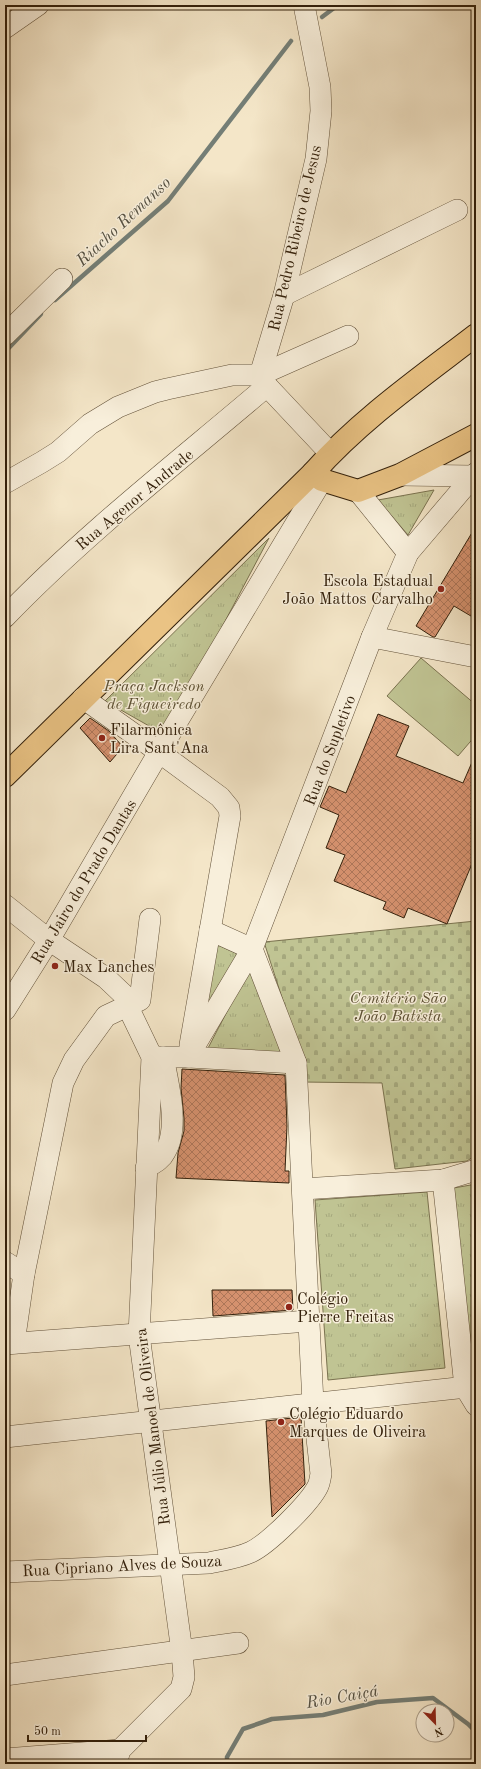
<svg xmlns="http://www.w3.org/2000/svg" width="481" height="1769" font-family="'Old Standard TT',serif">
<defs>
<pattern id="grass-tufts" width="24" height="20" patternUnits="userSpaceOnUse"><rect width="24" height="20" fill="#c0c493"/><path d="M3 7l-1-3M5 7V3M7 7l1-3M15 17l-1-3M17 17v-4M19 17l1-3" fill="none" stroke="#a5a87d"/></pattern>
<pattern id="cemetery-stones" width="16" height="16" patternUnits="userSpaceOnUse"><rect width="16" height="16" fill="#c0c493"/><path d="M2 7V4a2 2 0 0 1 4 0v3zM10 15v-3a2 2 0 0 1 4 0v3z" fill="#a5a87d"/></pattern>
<pattern id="building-cross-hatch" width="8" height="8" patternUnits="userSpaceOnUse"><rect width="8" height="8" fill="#d5916e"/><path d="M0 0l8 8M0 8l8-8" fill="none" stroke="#ad7659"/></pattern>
</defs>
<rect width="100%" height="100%" fill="#f4e6c8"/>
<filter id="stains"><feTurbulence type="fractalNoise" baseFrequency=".005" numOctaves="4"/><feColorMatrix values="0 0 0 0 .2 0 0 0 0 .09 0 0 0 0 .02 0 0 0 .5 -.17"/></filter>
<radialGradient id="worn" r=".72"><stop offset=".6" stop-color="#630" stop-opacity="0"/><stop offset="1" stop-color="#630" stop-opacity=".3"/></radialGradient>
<g fill="url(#grass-tufts)" stroke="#7a724f">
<polygon points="434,490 408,535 378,500"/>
<polygon points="269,538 165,735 105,701"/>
<polygon points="214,943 238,954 208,1016 199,1014"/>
<polygon points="248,971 256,971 281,1054 206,1052"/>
<polygon points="476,1184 476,1371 472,1371 454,1188"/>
<polygon points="427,1192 445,1368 328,1380 315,1200"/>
</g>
<polygon fill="url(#cemetery-stones)" stroke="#7a724f" points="476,921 476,1155 467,1161 395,1169 382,1083 302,1082 296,1041 264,942"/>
<polygon fill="#c0c493" stroke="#7a724f" points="421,658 476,705 476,735 458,756 387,696"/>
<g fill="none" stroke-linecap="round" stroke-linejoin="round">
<g stroke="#747e76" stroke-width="4.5">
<polyline points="322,17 338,5"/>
<polyline points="55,300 168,201 291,41"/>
<polyline points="5,352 41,314"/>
<polyline points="227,1764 227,1757 243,1729 272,1719 323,1715 377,1702 433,1698 468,1724 476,1732"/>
</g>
</g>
<g fill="url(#building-cross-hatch)" stroke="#33200b">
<polygon points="476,526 476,619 454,606 435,637 433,637 416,626"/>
<polygon points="378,714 409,726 396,756 463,783 476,753 476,854 447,924 408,908 404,918 383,909 386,902 334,881 345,855 326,848 339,815 320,807 329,786 346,793"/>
<polygon points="90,718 109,731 123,747 110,762 80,728"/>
<polygon points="182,1069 285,1075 287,1126 285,1171 289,1171 289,1183 176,1178 178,1153 184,1131 184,1118 181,1088"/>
<polygon points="212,1290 292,1290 293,1310 213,1316"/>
<polygon points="301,1417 305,1484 272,1517 266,1421"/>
</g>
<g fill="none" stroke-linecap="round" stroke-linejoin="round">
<g stroke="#63523a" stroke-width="22">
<g id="minor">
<polyline points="5,28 38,5"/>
<polyline points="284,295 457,210"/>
<polyline points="5,335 62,279"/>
<polyline points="260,375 284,295 316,159 321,111 320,87 304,5"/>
<polyline points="260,375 348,336"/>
<polyline points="400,475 472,476"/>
<polyline points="5,483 42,462 58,452 90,424 118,407 155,392 167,389 232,375 260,375 267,386 330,453"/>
<polyline points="358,491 408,553"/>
<path d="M5 617C86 533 179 461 267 386"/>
<polyline points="372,637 476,657"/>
<polyline points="83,698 159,752 220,797 229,808 230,816 190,1045"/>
<polyline points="5,905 49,940 106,978 124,995 127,1005 152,1057 139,1335 182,1652 184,1677 181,1689 120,1750 116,1764"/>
<polyline points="5,1010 49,940 159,752 322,480"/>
<polyline points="152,1057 188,1057 296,1063"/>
<polyline points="188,1057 252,949 372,637 408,553 476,473"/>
<path d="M146 1168C154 1163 161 1160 165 1152 180 1128 168 1083 163 1057"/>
<polyline points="443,1180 465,1387 476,1405"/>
<polyline points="303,1189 443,1180 476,1170"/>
<polyline points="5,1262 24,1274"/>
<polyline points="14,1343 24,1274 63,1083 74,1060 106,1016 140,1000 150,919"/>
<polyline points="5,1344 308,1321"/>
<polyline points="5,1437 476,1386"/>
<path d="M5 1572 209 1563C223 1560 238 1558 251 1552 268 1544 310 1503 318 1486 320 1482 320 1478 321 1474L313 1403 296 1063 252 949 210 930"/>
<polyline points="5,1675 238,1643"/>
<polyline points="5,1759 120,1750"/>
</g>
</g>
<g stroke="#33200b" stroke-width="24">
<g id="major">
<path d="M476 335C420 378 360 420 313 473L322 480 358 491 400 475 476 435"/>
<polyline points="5,776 313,473"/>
</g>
</g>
<use href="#minor" stroke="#f8efdb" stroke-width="21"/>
<use href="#major" stroke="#eac384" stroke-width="22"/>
</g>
<g fill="#8f2418" stroke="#f8efdb" stroke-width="1.5">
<circle cx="441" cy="589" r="4"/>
<circle cx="102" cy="738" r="4"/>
<circle cx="55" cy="966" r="4"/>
<circle cx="289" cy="1307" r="4"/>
<circle cx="281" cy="1422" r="4"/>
</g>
<g text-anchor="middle" stroke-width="3" stroke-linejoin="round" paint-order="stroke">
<g font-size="16" fill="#33200b" stroke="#f8efdb">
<text transform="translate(294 238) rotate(-77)" y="6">Rua Pedro Ribeiro de Jesus</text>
<text transform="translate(134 499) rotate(-40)" y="6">Rua Agenor Andrade</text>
<text transform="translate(329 750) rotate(-69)" y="6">Rua do Supletivo</text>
<text transform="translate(83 881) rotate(-59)" y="6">Rua Jairo do Prado Dantas</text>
<text transform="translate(152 1427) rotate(-97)" y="6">Rua Júlio Manoel de Oliveira</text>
<text transform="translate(122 1565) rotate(-3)" y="6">Rua Cipriano Alves de Souza</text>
</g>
<g font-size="16" fill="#33200b" stroke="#f8efdb" text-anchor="start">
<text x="433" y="586" text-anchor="end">Escola Estadual<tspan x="433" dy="18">João Mattos Carvalho</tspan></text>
<text x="110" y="735">Filarmônica<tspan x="110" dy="18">Lira Sant'Ana</tspan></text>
<text x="63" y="972">Max Lanches</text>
<text x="297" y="1304">Colégio<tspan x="297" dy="18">Pierre Freitas</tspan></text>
<text x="289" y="1419">Colégio Eduardo<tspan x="289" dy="18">Marques de Oliveira</tspan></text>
</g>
<g font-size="16" font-style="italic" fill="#5d5134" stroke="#f8efdb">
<text x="154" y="691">Praça Jackson<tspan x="154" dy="18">de Figueiredo</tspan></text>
<text x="398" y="1003">Cemitério São<tspan x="398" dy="18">João Batista</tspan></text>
</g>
<g font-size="17" font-style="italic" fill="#534f41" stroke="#f8efdb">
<text transform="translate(123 221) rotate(-43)" y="6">Riacho Remanso</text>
<text transform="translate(342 1696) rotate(-10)" y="6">Rio Caiçá</text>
</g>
</g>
<rect width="481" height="1769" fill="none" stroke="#f4e6c8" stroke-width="20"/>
<rect x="6" y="6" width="469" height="1757" fill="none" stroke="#33200b" stroke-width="2"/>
<rect x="10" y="10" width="461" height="1749" fill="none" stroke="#33200b"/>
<g transform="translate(435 1723) rotate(157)"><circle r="19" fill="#f8efdb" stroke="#a99c88"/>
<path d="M0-3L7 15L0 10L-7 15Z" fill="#8f2418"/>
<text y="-6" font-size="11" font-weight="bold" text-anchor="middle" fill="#33200b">N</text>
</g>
<path d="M28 1735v6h118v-6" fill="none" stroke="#33200b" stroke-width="2"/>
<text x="34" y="1735" font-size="12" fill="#33200b" stroke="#f8efdb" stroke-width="3" paint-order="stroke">50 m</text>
<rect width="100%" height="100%" filter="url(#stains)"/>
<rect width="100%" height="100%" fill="url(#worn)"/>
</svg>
